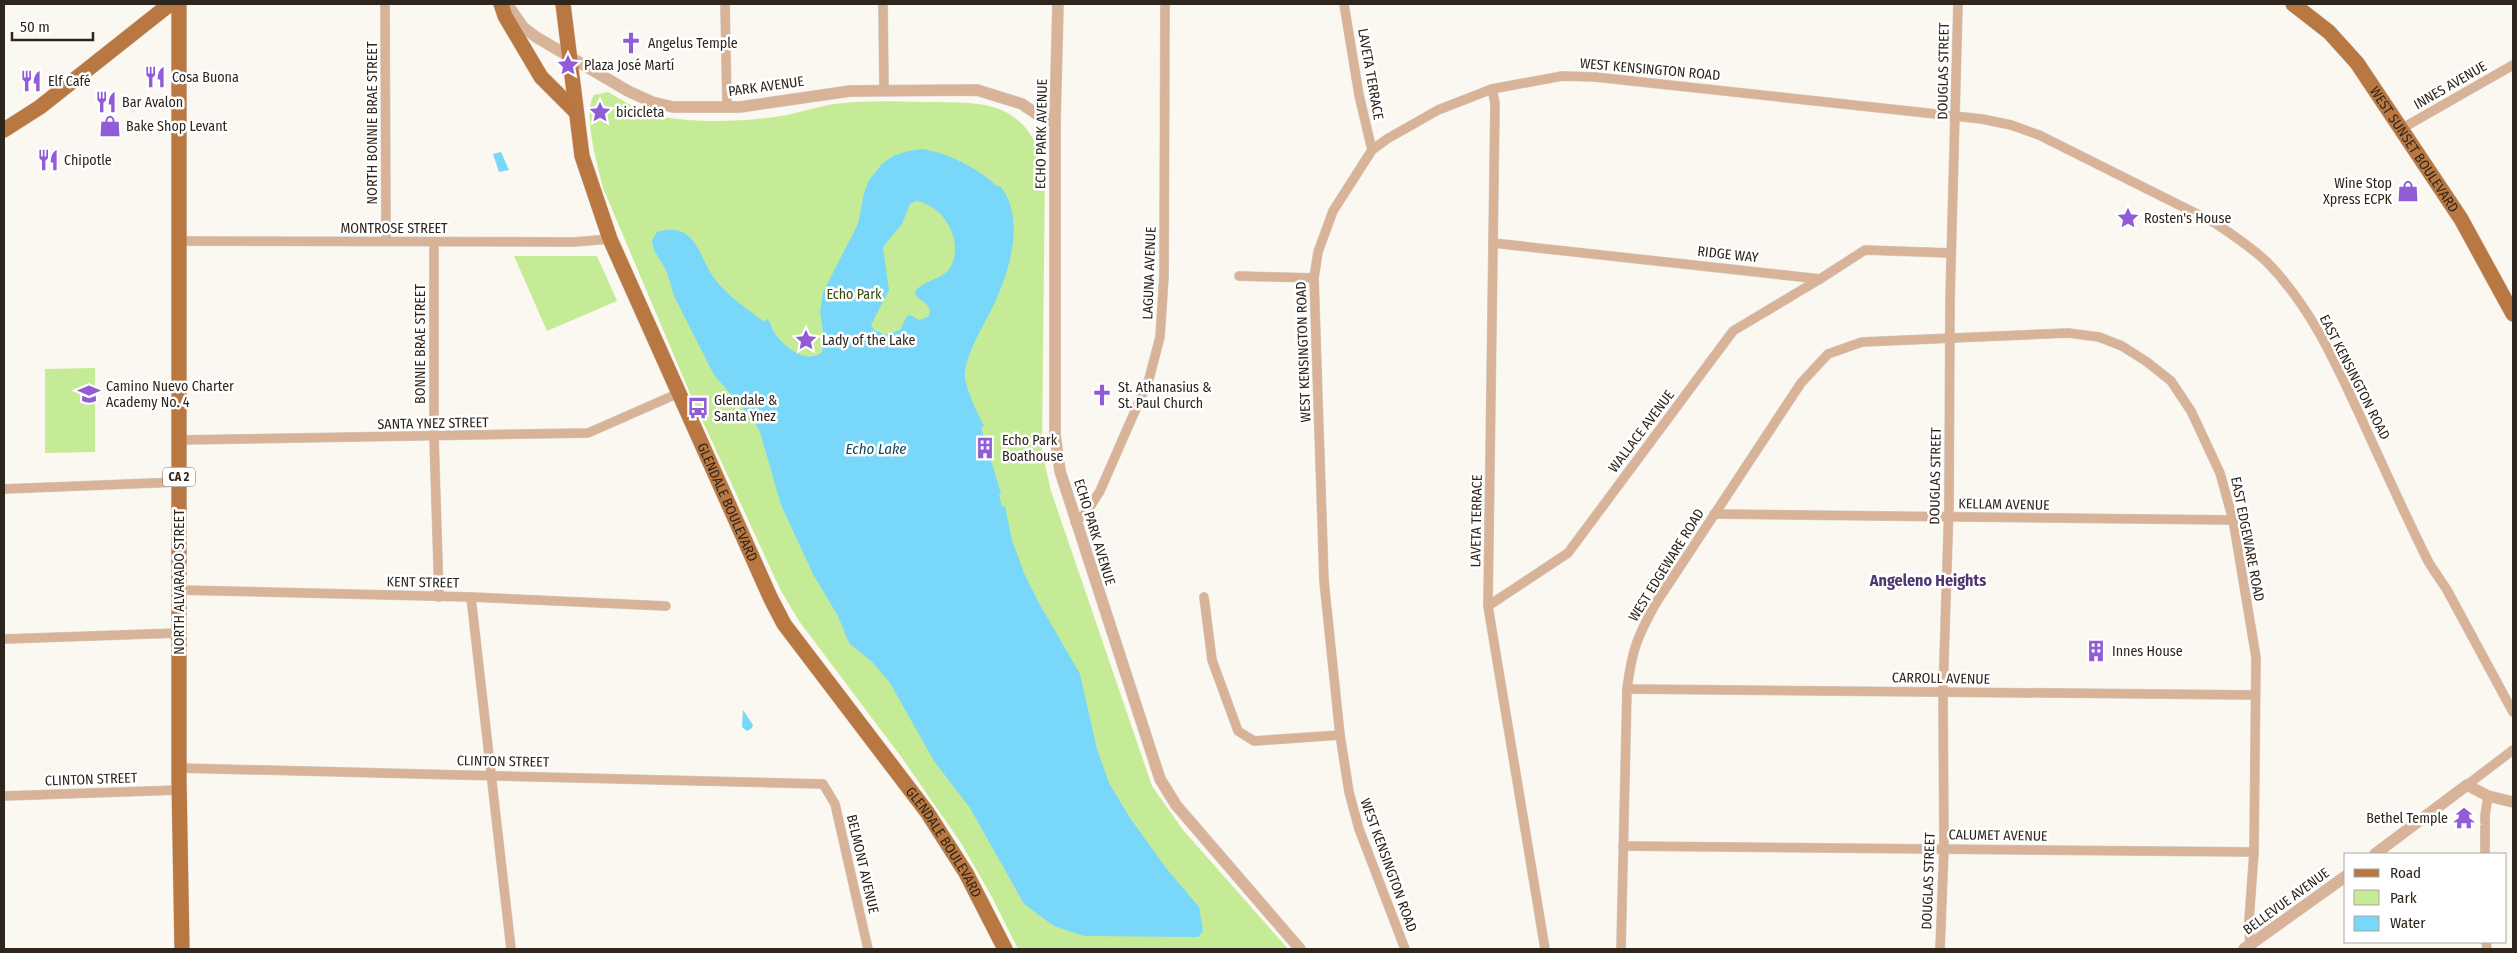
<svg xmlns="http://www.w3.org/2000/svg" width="2517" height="953" font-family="'Fira Sans Condensed',sans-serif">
<rect width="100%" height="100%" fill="#fbf7f1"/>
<g fill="#c6eb96">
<path d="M608 92C631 106 651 117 678 119 713 123 752 121 787 115 801 112 814 108 828 105 864 99 901 102 938 102 963 103 989 101 1011 115 1030 127 1039 148 1045 168L1042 451 1051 491 1152 786 1183 830 1288 949H1018L992 897 961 843 902 758 799 621 780 589 692 398 603 188C598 167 582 113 594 95Z"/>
<polygon points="514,256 597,256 617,301 547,331"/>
<polygon points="95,368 95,452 45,453 45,369"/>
</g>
<g fill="#79d7fa" fill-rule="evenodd">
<path d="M923 149C950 154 976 167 998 187L1000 186C1024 215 1012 263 998 295 987 322 970 344 965 371 962 382 979 416 984 426L981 428 1001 493 999 494 1002 507 1005 506 1012 540 1024 573 1039 603 1080 674 1097 749 1109 783 1130 818 1166 868 1199 907 1203 931 1198 937 1084 936 1054 926 1024 904 970 808 934 761 890 683 872 662 850 644 846 636 838 616 814 576 781 505 760 432 754 421 714 375 674 296 667 272 654 250 652 240 657 232C666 229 679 228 687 235 700 245 704 265 714 278 727 296 747 308 764 322L767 319C772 323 770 326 774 332 782 345 807 366 822 352L824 340 820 312 823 292 858 224 864 193 869 180 882 164 893 156 908 151ZM916 201C944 205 965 242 950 268 942 280 923 280 915 292L916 296C923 302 934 306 928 317L919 320 910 315 907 316 900 330 885 335 874 330 871 325 889 290 883 247 902 224 910 204Z"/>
<polygon points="501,152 509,170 499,172 493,154"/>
<polygon points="743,710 753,725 752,728 747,731 742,727"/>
</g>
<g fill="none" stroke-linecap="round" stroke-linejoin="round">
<g stroke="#d6d1cb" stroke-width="10">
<g id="minor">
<polyline points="385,4 386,241"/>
<polyline points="725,4 727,107"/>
<polyline points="883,4 884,90"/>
<polyline points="1344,4 1359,95 1372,150"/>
<polyline points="1492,89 1495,103 1488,606 1545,949"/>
<polyline points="2401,129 2513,65"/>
<polyline points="178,241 574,242 610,239"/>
<polyline points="434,242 434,437 439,597"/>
<polyline points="1493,243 1820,279 1865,250 1951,253"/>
<polyline points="1239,276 1314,278"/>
<polyline points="179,440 588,433 679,393"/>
<polyline points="4,489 179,482"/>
<polyline points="1714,514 2233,520"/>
<polyline points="1075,522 1086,513 1100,491 1149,379 1160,337 1164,277 1165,4"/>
<polyline points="178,590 471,597 666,606"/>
<polyline points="471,597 511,949"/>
<polyline points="1204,597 1212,660 1238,731 1254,741 1340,735"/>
<polyline points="1488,606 1568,553 1733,331 1820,279"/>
<polyline points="4,639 179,633"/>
<polyline points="1627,689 2255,695"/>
<polyline points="179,768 823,784 835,804 868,949"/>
<polyline points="2467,785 2513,750"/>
<polyline points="4,796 179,790"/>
<polyline points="1623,846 2254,852"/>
<polyline points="2485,854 2485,816 2488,796"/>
<polyline points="2486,942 2487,949"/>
<path d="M1405 949 1359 829 1349 792 1340 735 1324 581 1314 278 1318 252 1333 211 1372 150 1387 139 1438 110 1492 89 1562 76 1595 77 1982 119 2011 125 2039 135 2215 223C2233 235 2251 247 2267 262 2308 304 2332 355 2356 407 2380 459 2403 511 2429 563L2447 590 2513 712"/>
<path d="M1621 949 1627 689C1632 650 1637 637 1656 603L1801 383 1828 354 1862 342 2068 333 2099 337 2122 346 2147 362 2171 381 2191 411 2220 473 2233 520 2256 657 2254 852 2249 920 2250 949"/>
<polyline points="1940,949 1944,849 1943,692 1949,504 1950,300 1958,4"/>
</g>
</g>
<g stroke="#d6d1cb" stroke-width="12">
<g id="tertiary">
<polyline points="507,4 523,27 536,37 628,91 652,102 673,107 740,107 850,91 977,90 1022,104 1038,115 1055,122"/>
<polyline points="1058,4 1055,122 1055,435 1060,471 1160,779 1176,805 1300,949"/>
<polyline points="2375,854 2467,785 2488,796 2513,802"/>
<polyline points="2244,949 2346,876"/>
</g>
</g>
<g stroke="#d6d1cb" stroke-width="16">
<g id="primary">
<polyline points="179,4 179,781 182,949"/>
<polyline points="501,4 505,16 541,77 576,112"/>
<path id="s1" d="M563 4 582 156 610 239 771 599 784 624 927 812 966 873 1005 949"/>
<path id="s2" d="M2293 4 2329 32 2357 63 2461 219 2513 314"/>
<polyline points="4,130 40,107 170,4"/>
</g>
</g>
<use href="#minor" stroke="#d8b398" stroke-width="9"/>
<use href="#tertiary" stroke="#d8b398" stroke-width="11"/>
<use href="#primary" stroke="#b97741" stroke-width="15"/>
</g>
<defs>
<g id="church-bare" transform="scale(1.725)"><path d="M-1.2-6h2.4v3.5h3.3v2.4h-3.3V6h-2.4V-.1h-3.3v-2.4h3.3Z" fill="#915dd6" stroke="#fff" stroke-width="2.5" paint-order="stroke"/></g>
<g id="sight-bare" transform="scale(1.725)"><path d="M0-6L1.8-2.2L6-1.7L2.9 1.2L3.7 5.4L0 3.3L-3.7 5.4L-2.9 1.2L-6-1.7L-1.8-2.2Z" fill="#915dd6" stroke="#fff" stroke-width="2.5" paint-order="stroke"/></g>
<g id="restaurant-bare" transform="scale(1.725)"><path d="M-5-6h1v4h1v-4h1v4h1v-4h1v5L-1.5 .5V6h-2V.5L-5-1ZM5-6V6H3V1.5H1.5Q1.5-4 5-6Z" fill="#915dd6" stroke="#fff" stroke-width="2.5" paint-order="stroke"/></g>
<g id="shop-bare" transform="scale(1.725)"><path d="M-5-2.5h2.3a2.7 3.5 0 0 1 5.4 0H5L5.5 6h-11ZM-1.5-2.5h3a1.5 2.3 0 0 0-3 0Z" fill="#915dd6" stroke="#fff" stroke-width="2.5" paint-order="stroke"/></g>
<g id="school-bare" transform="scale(1.725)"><path d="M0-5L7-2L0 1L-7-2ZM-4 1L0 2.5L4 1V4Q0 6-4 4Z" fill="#915dd6" stroke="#fff" stroke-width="2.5" paint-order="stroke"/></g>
<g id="bus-bare" transform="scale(1.725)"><path d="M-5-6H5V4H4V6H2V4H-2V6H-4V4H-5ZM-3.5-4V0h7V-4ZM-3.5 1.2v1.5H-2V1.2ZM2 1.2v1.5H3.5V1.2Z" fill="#915dd6" stroke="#fff" stroke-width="2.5" paint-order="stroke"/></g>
<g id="building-bare" transform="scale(1.725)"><path d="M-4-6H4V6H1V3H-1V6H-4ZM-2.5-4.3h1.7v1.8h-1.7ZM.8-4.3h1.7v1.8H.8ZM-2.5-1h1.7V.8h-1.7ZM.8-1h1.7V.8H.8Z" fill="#915dd6" stroke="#fff" stroke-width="2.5" paint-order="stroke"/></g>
<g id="temple-bare" transform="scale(1.725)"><path d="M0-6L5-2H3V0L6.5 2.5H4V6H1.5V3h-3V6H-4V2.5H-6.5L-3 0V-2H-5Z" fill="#915dd6" stroke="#fff" stroke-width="2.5" paint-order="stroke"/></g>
</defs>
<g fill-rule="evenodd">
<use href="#church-bare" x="631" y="43"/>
<use href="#sight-bare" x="568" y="65"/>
<use href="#restaurant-bare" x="155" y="77"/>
<use href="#restaurant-bare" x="31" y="81"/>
<use href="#restaurant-bare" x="106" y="102"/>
<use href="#sight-bare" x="600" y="112"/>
<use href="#shop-bare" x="110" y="126"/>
<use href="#restaurant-bare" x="48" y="160"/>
<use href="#shop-bare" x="2408" y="191"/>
<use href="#sight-bare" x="2128" y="218"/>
<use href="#sight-bare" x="806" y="340"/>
<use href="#school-bare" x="89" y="394"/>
<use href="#church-bare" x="1102" y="395"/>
<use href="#bus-bare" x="698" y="408"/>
<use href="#building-bare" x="985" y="448"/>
<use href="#building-bare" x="2096" y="651"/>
<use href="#temple-bare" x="2464" y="818"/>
</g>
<g text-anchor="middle" stroke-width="5" stroke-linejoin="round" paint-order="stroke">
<rect fill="#fff" stroke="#6d6660" stroke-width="1" x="163" y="467.5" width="32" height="19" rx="4"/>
<g font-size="12" font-weight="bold" fill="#2e251c">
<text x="179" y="481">CA 2</text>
</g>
<g font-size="14" fill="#2e251c" stroke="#fff" text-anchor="start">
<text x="648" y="48">Angelus Temple</text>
<text x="584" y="70">Plaza José Martí</text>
<text x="172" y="82">Cosa Buona</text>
<text x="48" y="86">Elf Café</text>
<text x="122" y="107">Bar Avalon</text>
<text x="616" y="117">bicicleta</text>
<text x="126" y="131">Bake Shop Levant</text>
<text x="64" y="165">Chipotle</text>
<text x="2392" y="188" text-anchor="end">Wine Stop<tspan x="2392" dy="16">Xpress ECPK</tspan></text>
<text x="2144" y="223">Rosten's House</text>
<text x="822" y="345">Lady of the Lake</text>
<text x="106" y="391">Camino Nuevo Charter<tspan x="106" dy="16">Academy No. 4</tspan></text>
<text x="1118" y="392">St. Athanasius &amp;<tspan x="1118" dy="16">St. Paul Church</tspan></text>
<text x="714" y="405">Glendale &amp;<tspan x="714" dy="16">Santa Ynez</tspan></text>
<text x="1002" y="445">Echo Park<tspan x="1002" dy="16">Boathouse</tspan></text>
<text x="2112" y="656">Innes House</text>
<text x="2448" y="823" text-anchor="end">Bethel Temple</text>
</g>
<g font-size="14" fill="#2e251c" stroke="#fff">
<text transform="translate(1650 69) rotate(5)" y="5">WEST KENSINGTON ROAD</text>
<text transform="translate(1943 71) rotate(-89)" y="5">DOUGLAS STREET</text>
<text transform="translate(1371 74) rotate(80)" y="5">LAVETA TERRACE</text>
<text transform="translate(2450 85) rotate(-30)" y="5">INNES AVENUE</text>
<text transform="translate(766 86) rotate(-8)" y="5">PARK AVENUE</text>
<text transform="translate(372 123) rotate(-90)" y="5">NORTH BONNIE BRAE STREET</text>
<text transform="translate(1041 134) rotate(-89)" y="5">ECHO PARK AVENUE</text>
<text dy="5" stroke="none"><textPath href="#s2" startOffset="191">WEST SUNSET BOULEVARD</textPath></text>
<text x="394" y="233">MONTROSE STREET</text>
<text transform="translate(1728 254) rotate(6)" y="5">RIDGE WAY</text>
<text transform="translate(1149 273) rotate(-88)" y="5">LAGUNA AVENUE</text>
<text transform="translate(420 344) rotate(-90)" y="5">BONNIE BRAE STREET</text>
<text transform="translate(1303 352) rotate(-92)" y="5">WEST KENSINGTON ROAD</text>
<text transform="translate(2355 377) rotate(63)" y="5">EAST KENSINGTON ROAD</text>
<text transform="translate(433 423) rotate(-1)" y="5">SANTA YNEZ STREET</text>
<text transform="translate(1641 431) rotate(-53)" y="5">WALLACE AVENUE</text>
<text transform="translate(1935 476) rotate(-89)" y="5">DOUGLAS STREET</text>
<text dy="5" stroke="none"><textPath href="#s1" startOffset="529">GLENDALE BOULEVARD</textPath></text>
<text transform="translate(2004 504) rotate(1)" y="5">KELLAM AVENUE</text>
<text transform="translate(1476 521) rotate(-89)" y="5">LAVETA TERRACE</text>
<text transform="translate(1095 532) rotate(73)" y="5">ECHO PARK AVENUE</text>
<text transform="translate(2248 539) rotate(79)" y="5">EAST EDGEWARE ROAD</text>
<text transform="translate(1666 565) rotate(-58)" y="5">WEST EDGEWARE ROAD</text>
<text transform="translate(179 582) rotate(-90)" y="5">NORTH ALVARADO STREET</text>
<text transform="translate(423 582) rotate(1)" y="5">KENT STREET</text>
<text transform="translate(1941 678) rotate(1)" y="5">CARROLL AVENUE</text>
<text transform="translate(503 761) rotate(1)" y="5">CLINTON STREET</text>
<text transform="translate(91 779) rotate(-2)" y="5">CLINTON STREET</text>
<text transform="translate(1998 835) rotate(1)" y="5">CALUMET AVENUE</text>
<text dy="5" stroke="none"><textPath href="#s1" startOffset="934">GLENDALE BOULEVARD</textPath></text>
<text transform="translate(863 864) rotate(77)" y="5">BELMONT AVENUE</text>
<text transform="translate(1389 865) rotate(70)" y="5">WEST KENSINGTON ROAD</text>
<text transform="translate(1928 881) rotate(-88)" y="5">DOUGLAS STREET</text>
<text transform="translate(2286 901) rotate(-36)" y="5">BELLEVUE AVENUE</text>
</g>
<g font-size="14" fill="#354c07" stroke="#fff">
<text x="854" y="299">Echo Park</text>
</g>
<g font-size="15" font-style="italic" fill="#11495a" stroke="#fff">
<text x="876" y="454">Echo Lake</text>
</g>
<g font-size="16" font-weight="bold" fill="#4f3671" stroke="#fff">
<text x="1928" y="586">Angeleno Heights</text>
</g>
</g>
<rect width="2517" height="953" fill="none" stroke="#2e251c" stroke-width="10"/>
<rect x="2344" y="853" width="162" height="90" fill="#ffffff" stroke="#aba8a4"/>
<rect x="2354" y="869" width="25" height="8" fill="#b97741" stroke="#aba8a4"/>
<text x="2390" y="878" font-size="15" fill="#2e251c">Road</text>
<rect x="2354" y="890" width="25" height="15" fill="#c6eb96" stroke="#aba8a4"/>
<text x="2390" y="903" font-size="15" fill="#2e251c">Park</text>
<rect x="2354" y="916" width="25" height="15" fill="#79d7fa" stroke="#aba8a4"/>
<text x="2390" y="928" font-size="15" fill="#2e251c">Water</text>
<path d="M12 32v8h81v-8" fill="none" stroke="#2e251c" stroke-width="2.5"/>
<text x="20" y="32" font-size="15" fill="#2e251c" stroke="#ffffff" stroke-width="4" paint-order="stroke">50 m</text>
</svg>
